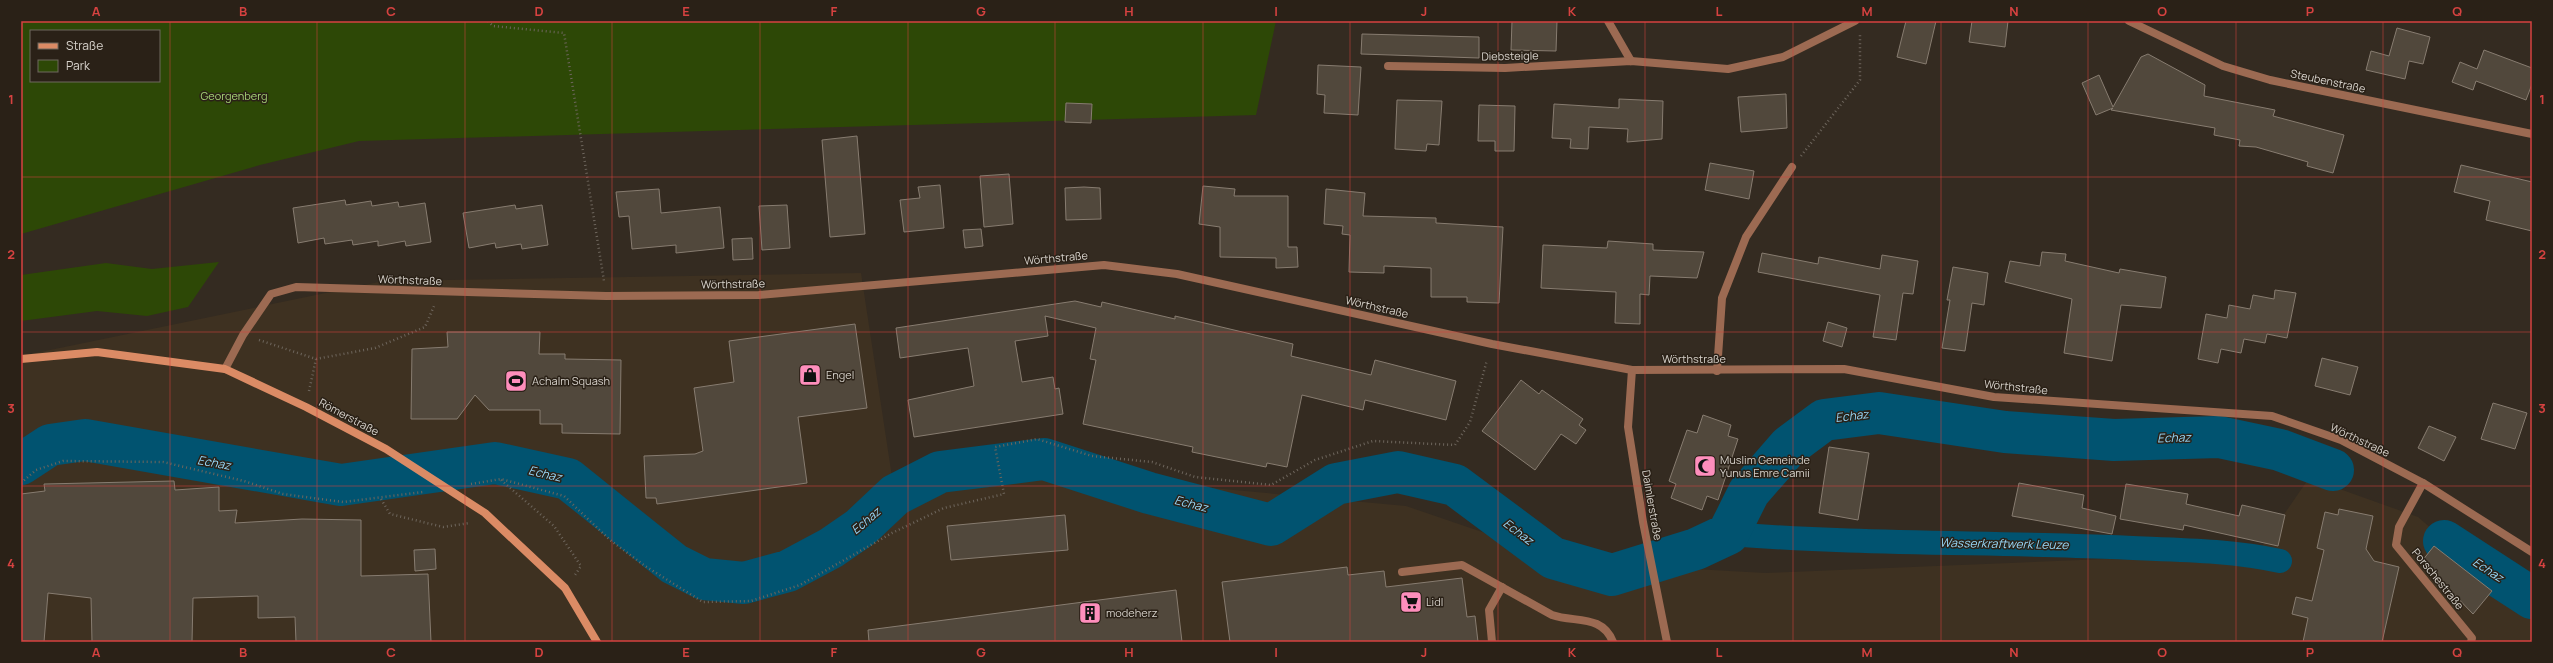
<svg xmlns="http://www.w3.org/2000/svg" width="2553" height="663" font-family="Manrope,sans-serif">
<rect width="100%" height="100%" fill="#342b21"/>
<polygon fill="#3e3121" points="861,273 894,490 1018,470 1406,506 1570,562 1765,573 2105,559 2252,561 2309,478 2418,517 2532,615 2532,642 21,642 21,356 384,281"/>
<g fill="#2d4806" fill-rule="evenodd">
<path d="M21 21H1276L1256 115 359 141 260 165 21 234ZM31 31H159V81H31Z"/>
<polygon points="219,262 188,307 147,316 97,311 21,321 21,275 106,263 152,269"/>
</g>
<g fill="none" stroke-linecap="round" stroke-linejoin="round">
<path stroke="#015370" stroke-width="24" d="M1728 534C1855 544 1983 542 2111 547 2168 550 2225 549 2280 561"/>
<g stroke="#015370" stroke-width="42">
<polyline points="21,464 50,445 85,440 341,485 495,463 568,479 674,564 704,579 744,583 788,571 831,548 860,528 895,495 940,472 1044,459 1149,493 1271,525 1336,484 1398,472 1455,485 1553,558 1612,575 1696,549 1728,534 1749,492 1789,446 1824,420 1879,413 2005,432 2114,440 2219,437 2280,450 2333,470"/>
<polyline points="2444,541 2532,598"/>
</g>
</g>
<g fill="#51483c" stroke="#877c70">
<polygon points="1512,21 1557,21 1556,51 1511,50"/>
<polygon points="1906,21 1936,21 1926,64 1897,57"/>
<polygon points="1972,21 2008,21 2005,47 1969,42"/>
<polygon points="2397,28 2430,37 2423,64 2409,61 2405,79 2366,70 2371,51 2389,56"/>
<polygon points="1362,34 1479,37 1479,58 1361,54"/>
<polygon points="2484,50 2532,68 2532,84 2526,100 2476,81 2473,90 2452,82 2460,62 2477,69"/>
<polygon points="2148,54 2205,85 2204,96 2275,110 2273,116 2344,135 2333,173 2307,166 2308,162 2256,147 2239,146 2240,140 2214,135 2215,128 2111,110 2113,108 2096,115 2082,83 2099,75 2113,107 2141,57"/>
<polygon points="1318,65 1361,67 1358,115 1324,113 1325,95 1317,94"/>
<polygon points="1786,94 1787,128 1741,132 1738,97"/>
<polygon points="1619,99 1663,101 1662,139 1627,142 1628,129 1589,127 1588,149 1570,148 1571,139 1552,138 1554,104 1619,108"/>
<polygon points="1397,100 1442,101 1439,145 1427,144 1426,151 1395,149"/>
<polygon points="1066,103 1092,104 1091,123 1065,122"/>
<polygon points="1479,105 1515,106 1514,151 1495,151 1495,141 1478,141"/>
<polygon points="857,136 865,234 830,237 822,140"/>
<polygon points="1710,163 1754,171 1749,199 1705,190"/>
<polygon points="2461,165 2532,182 2532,231 2486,220 2490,201 2454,192"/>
<polygon points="1009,174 1013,224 984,227 980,176"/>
<polygon points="940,185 944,228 904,232 900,200 920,198 918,187"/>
<polygon points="1203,186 1235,189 1234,196 1288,196 1288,247 1297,247 1298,267 1276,268 1276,258 1220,257 1220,227 1199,224"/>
<polygon points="1084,187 1100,188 1101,219 1066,220 1065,188"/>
<polygon points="659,189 661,213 720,207 724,248 676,253 676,245 632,249 629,216 619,217 616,192"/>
<polygon points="1326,189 1365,193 1363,216 1436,218 1436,223 1503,227 1499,303 1467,302 1467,297 1431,297 1431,268 1384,266 1384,273 1349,272 1350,235 1342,234 1343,226 1324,224"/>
<polygon points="345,200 346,205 371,201 372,206 398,202 399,207 425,203 431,242 406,246 405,241 378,246 378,241 353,245 352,240 325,244 324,238 298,243 293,208"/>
<polygon points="515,205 516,209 542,205 548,245 522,249 521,244 496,248 495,243 469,248 463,213"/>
<polygon points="787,205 790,248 762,250 759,206"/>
<polygon points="981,229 983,246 965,248 963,230"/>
<polygon points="752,238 753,259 733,260 732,239"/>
<polygon points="1608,241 1653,244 1653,250 1704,252 1697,278 1650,276 1649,295 1640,294 1640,324 1615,323 1616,292 1541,288 1543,245 1607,248"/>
<polygon points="2042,252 2066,254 2065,261 2119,273 2120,269 2166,277 2161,308 2121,305 2112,361 2064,353 2072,299 2005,282 2010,261 2040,266"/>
<polygon points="1762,253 1818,264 1819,257 1880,269 1882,255 1918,261 1913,294 1903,293 1896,340 1873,337 1880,295 1758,272"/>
<polygon points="1953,267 1988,273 1984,305 1972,303 1965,351 1942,348 1950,300 1947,300"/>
<polygon points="2275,290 2296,293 2287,338 2267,334 2265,343 2244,339 2241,353 2221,349 2218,363 2198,359 2206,314 2227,318 2229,305 2250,309 2253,295 2274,299"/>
<polygon points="1075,301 1101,307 1102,302 1175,319 1175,316 1293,344 1291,356 1371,375 1375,360 1456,381 1446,420 1365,400 1363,410 1302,395 1287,467 1267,463 1266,467 1192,452 1193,447 1083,424 1096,360 1090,359 1096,328 1045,316 1048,336 1015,341 1022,382 1053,377 1055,389 1059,388 1063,414 914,437 908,400 974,386 968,348 900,358 896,328"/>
<polygon points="1828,322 1847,328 1842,347 1823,341"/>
<polygon points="855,324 867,408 798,417 807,483 657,504 656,498 646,498 644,456 695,454 703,451 694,388 734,382 729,341"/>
<polygon points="447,332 540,332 539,354 565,354 565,359 621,360 620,434 562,433 562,424 540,424 540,410 489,410 475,395 457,419 411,419 412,349 448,347"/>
<polygon points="2322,358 2358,367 2350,395 2315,386"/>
<polygon points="1521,380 1539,394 1542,390 1583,419 1579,425 1586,430 1576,444 1561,434 1535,470 1482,431"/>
<polygon points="2493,403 2527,413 2515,449 2481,439"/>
<polygon points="1703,415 1731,425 1728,436 1738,439 1718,500 1707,496 1702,510 1671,498 1676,484 1669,481 1687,430 1697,433"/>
<polygon points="2429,426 2456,437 2444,461 2418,448"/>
<polygon points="1829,447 1869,453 1858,520 1819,513"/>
<polygon points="174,481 175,490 219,487 219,511 237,510 235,523 302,519 361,520 361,576 428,574 431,642 296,642 295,617 258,618 258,596 193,598 192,642 92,642 91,598 48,593 44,642 21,641 21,494 45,491 44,484"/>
<polygon points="2019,483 2084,495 2082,508 2116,516 2112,534 2012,516"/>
<polygon points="2126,484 2188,494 2186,504 2239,516 2242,505 2285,515 2278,546 2184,525 2183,530 2120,519"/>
<polygon points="2339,509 2373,516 2366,549 2374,561 2399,567 2382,642 2303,642 2308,618 2292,614 2296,597 2312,601 2324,550 2317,548 2325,512 2338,515"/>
<polygon points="1065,515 1068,550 951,560 947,526"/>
<polygon points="2434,546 2492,591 2473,614 2422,561"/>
<polygon points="435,549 436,569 415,571 414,550"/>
<polygon points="1347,567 1348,575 1384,571 1386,587 1462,578 1467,617 1475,616 1478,642 1230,642 1222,582"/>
<polygon points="1176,590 1182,642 869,642 868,630"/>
</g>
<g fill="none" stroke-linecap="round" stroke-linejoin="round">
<g stroke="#6e665d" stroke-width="2.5" stroke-dasharray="1 3" stroke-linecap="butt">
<polyline points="488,21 493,26 564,33 604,281"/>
<polyline points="1801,156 1860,80 1860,35"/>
<polyline points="259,340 316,359 375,348 425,327 434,306"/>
<polyline points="309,391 316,359"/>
<polyline points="501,480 554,526 581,566 575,575"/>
<polyline points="21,483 36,470 63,461 163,462 244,481 283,494 343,502 423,492"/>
<polyline points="471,484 501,479 564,496 610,540 645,566 703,602 751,601 800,585 892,533 944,508 1004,494 995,447 1037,439 1092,456 1152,462 1195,477 1271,485 1315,460 1373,441 1455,445 1470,422 1487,360"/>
<polyline points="381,499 390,514 443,527 470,523"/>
</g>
<g stroke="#9c6a52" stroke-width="8">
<polyline points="2129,21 2223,66 2270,80 2532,134"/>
<polyline points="1717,371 1722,298 1746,237 1792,167"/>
<polyline points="2423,483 2399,527 2396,545 2472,638 2471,642"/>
<path d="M1402 572 1462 565 1552 615C1575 623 1602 614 1613 642"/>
<polyline points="1492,642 1489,610 1502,587"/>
</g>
<g stroke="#9c6a52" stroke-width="8">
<polyline points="1608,21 1631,61"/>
<polyline points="1388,66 1505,68 1631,61 1728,69 1783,57 1855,21"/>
<polyline points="225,369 243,335 271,294 296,287 606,296 759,295 1104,265 1177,274 1492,344 1632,370 1844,369 1994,397 2272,416 2341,440 2423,483 2532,552"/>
<polyline points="1632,370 1628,427 1643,522 1667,642"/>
</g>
<polyline stroke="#db8b65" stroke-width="8" points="21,359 97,352 225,369 306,407 386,449 485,513 565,588 597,642"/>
</g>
<path fill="none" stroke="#d64240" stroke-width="1" stroke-opacity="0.55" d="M170 21V642M317 21V642M465 21V642M612 21V642M760 21V642M908 21V642M1055 21V642M1203 21V642M1350 21V642M1498 21V642M1645 21V642M1793 21V642M1941 21V642M2088 21V642M2236 21V642M2383 21V642M21 177H2532M21 332H2532M21 486H2532"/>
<defs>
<g id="shop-square" transform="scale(1.15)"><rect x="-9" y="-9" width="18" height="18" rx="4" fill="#fe8ebc" stroke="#2a2117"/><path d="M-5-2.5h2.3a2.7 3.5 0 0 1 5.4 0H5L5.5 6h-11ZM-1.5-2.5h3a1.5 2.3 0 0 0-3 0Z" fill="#111"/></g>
<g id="stadium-square" transform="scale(1.15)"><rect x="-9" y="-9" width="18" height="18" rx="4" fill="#fe8ebc" stroke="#2a2117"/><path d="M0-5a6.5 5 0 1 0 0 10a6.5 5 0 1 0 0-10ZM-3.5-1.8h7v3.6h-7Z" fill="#111"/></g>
<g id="mosque-square" transform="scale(1.15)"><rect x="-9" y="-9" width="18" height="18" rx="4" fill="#fe8ebc" stroke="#2a2117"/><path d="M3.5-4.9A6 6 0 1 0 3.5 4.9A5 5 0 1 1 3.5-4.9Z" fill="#111"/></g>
<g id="supermarket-square" transform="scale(1.15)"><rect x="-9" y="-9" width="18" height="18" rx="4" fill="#fe8ebc" stroke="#2a2117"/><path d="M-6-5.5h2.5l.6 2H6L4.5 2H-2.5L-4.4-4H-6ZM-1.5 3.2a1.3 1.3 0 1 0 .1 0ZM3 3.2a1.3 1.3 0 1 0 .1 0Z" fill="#111"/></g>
<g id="building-square" transform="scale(1.15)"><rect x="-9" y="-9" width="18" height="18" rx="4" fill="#fe8ebc" stroke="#2a2117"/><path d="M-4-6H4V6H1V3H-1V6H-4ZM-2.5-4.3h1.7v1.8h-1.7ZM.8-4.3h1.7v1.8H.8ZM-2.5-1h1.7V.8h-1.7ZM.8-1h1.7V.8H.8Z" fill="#111"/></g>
</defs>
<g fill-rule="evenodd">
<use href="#shop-square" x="810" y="375"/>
<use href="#stadium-square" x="516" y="381"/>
<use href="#mosque-square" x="1705" y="466"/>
<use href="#supermarket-square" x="1411" y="602"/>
<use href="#building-square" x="1090" y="613"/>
</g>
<g text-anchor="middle" stroke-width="3" stroke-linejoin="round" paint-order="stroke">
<g font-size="11" fill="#d7d2cb" stroke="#2a2117">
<text transform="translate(1510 56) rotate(-1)" y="4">Diebsteigle</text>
<text transform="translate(2328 81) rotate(12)" y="4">Steubenstraße</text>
<text transform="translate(1056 258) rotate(-5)" y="4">Wörthstraße</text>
<text transform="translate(410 280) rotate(2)" y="4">Wörthstraße</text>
<text transform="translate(733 284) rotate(-1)" y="4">Wörthstraße</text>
<text transform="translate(1377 307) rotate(13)" y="4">Wörthstraße</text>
<text x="1694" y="363">Wörthstraße</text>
<text transform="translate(2016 387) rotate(6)" y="4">Wörthstraße</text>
<text transform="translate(349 417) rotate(28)" y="4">Römerstraße</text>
<text transform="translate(2360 440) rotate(25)" y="4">Wörthstraße</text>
<text transform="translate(1652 505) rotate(80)" y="4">Daimlerstraße</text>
<text transform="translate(2438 579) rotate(51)" y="4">Porschestraße</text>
</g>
<g font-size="11" fill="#a8d778" stroke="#2a2117">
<text x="234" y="100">Georgenberg</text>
</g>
<g font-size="11" fill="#d7d2cb" stroke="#2a2117" text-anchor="start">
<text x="826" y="379">Engel</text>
<text x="532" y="385">Achalm Squash</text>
<text x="1720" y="464">Muslim Gemeinde<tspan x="1720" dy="13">Yunus Emre Camii</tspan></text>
<text x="1426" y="606">Lidl</text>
<text x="1106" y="617">modeherz</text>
</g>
<g font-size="12" font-style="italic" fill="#96d7f7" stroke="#2a2117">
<text transform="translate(1852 416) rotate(-7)" y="4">Echaz</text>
<text transform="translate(2174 438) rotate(-2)" y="4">Echaz</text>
<text transform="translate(214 463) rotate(10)" y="4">Echaz</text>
<text transform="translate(545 474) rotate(13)" y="4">Echaz</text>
<text transform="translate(1191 504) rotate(14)" y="4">Echaz</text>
<text transform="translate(866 521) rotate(-40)" y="4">Echaz</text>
<text transform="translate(1518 532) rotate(37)" y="4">Echaz</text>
<text transform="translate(2004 544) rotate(1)" y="4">Wasserkraftwerk Leuze</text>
<text transform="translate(2488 570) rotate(33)" y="4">Echaz</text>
</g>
</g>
<rect width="2553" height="663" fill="none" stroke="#2a2117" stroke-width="44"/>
<rect x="30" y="30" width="130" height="52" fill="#2a2117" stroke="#6f685f"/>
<rect x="38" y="43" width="20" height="6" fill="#db8b65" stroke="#6f685f"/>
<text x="66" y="50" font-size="12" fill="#d7d2cb">Straße</text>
<rect x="38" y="60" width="20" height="12" fill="#2d4806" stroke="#6f685f"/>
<text x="66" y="70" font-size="12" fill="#d7d2cb">Park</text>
<rect x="22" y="22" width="2509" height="619" fill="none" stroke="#d64240" stroke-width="1.5"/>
<g font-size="13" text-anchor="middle" font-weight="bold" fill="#d64240">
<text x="96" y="16">A</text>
<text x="243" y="16">B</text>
<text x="391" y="16">C</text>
<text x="539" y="16">D</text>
<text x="686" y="16">E</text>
<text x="834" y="16">F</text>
<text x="981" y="16">G</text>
<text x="1129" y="16">H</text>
<text x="1276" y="16">I</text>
<text x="1424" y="16">J</text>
<text x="1572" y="16">K</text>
<text x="1719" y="16">L</text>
<text x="1867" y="16">M</text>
<text x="2014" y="16">N</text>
<text x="2162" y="16">O</text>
<text x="2310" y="16">P</text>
<text x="2457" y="16">Q</text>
<text x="11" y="104">1</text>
<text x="2542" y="104">1</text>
<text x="11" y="259">2</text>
<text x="2542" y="259">2</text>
<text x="11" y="413">3</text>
<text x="2542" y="413">3</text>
<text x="11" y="568">4</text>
<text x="2542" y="568">4</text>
<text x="96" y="657">A</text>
<text x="243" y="657">B</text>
<text x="391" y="657">C</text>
<text x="539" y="657">D</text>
<text x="686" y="657">E</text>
<text x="834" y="657">F</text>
<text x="981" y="657">G</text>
<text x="1129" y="657">H</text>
<text x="1276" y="657">I</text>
<text x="1424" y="657">J</text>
<text x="1572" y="657">K</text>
<text x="1719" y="657">L</text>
<text x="1867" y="657">M</text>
<text x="2014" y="657">N</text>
<text x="2162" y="657">O</text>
<text x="2310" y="657">P</text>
<text x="2457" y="657">Q</text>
</g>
</svg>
